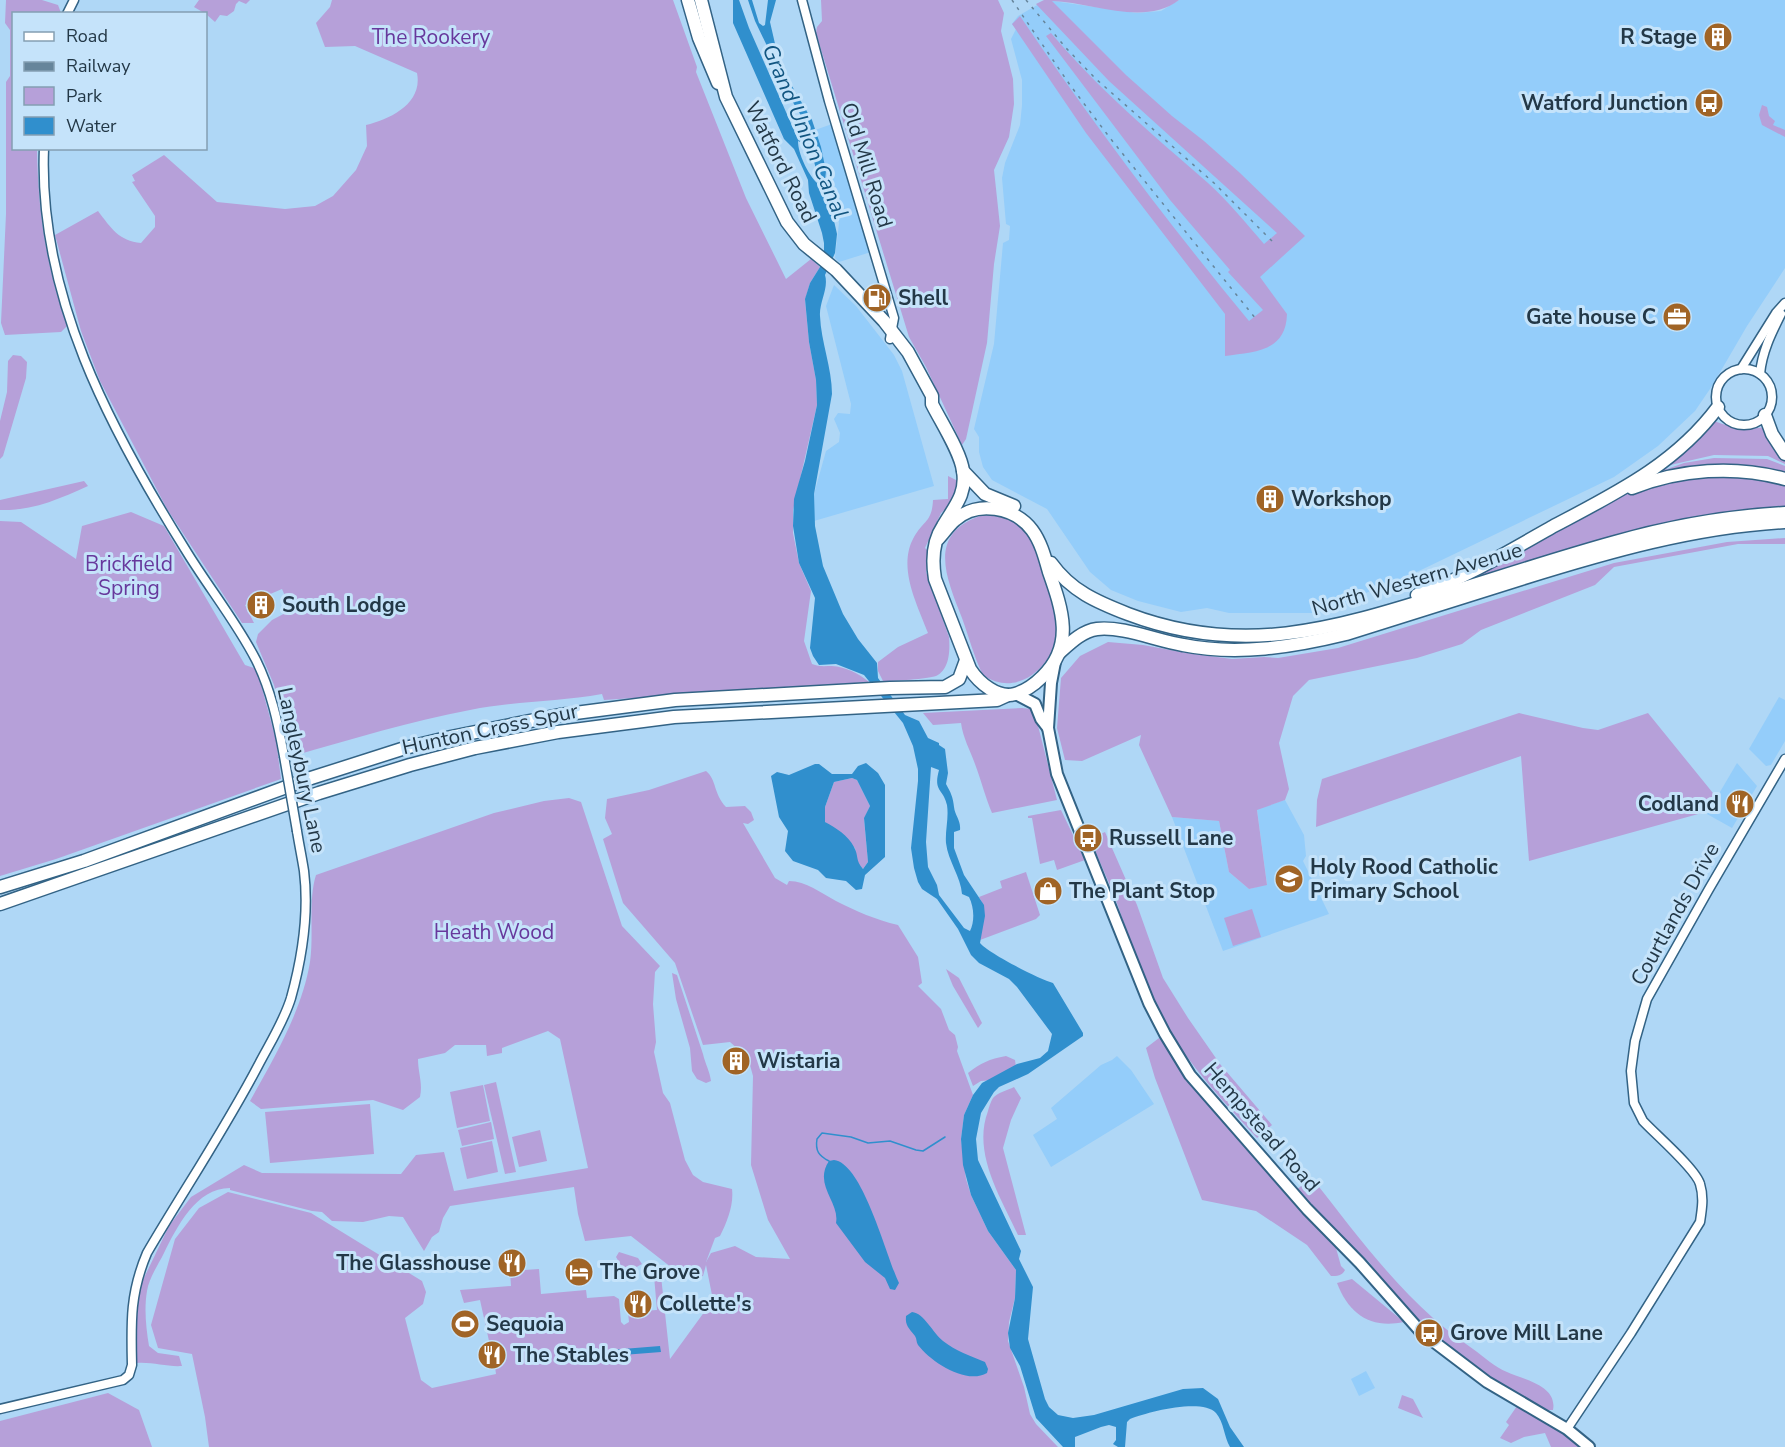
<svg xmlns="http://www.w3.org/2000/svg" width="1785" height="1447" font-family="'Nunito Sans',sans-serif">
<rect width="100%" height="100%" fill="#afd7f6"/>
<g fill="#94cdfa">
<polygon points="1046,0 1137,13 1161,11 1179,0 1785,0 1785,268 1747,326 1712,386 1695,411 1658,446 1614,477 1421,570 1318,613 1229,613 1207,608 1181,612 1138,601 1111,590 1090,572 1047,509 992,480 983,467 979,452 979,437 974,429 994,344 1003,243 1009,240 1010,226 1006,224 1002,178 1005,163 1020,125 1022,105 1022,80 1011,39 1016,29 1012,24 1018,16"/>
<polygon points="832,124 871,252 839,262 835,258 839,223 834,201 829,199 826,181 827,171 816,140 801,135"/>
<polygon points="834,285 856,306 894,355 902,371 934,486 814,521 814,494 826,451 839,442 840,433 834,419 838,413 850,414 851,404 826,306"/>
<polygon points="1779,697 1785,700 1785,741 1771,765 1766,766 1749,749"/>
<polygon points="1737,763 1757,786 1732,828 1707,814"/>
<polygon points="1285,800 1304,835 1306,856 1303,861 1329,914 1223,951 1172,817 1219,821 1229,872 1249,889 1267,884 1257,809"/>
<polygon points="1117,1056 1131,1070 1154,1104 1051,1167 1033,1135 1057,1119 1051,1108 1101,1065 1112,1060"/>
<polygon points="1366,1371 1375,1388 1359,1396 1351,1379"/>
</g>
<g fill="#b6a0d9">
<path d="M6 0H42L58 5 61 13 14 14V148L37 149C38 212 46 266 67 326L61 332 5 335 1 323 6 214V82L10 76V30L5 23Z"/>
<polygon points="199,0 250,0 246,4 239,1 236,4 234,11 227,16 220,15 215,22 206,14 194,7"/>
<path d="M332 0H673L697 67 696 72 746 198 786 279 811 259 820 267 810 283 805 300 809 342 816 380 817 405 793 510V533L799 563 811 591 804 641 812 664C819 667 825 666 832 666 846 667 858 673 869 682L604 700 602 694C558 702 514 701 470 710 411 721 352 739 293 756L274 685 256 642 258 634 272 620 291 610 282 589 245 605 254 623H242L167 509 100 381 81 331 55 235 98 211C111 228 119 241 141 243L155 227V216L132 182 135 181 132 175 164 155 217 202 285 209 315 206 333 196 356 170 367 146 366 125C391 119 423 103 417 73L355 46 325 47 316 23 330 7Z"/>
<polygon points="821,0 998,0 1004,13 1001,31 1013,79 1014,104 1009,137 994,170 1000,226 994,264 987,343 966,439 962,445 926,367 909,337 816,33 817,27 822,21"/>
<path d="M1044 0H1179C1144 27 1092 2 1052 1L1126 75 1172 116 1204 141 1240 173 1305 236 1260 277 1287 314C1286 352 1254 352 1225 356V314L1086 133 1012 24 1020 16C1091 121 1168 223 1249 321L1263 310 1228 272 1230 270 1170 200 1046 36 1051 33C1099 90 1152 134 1208 183 1228 201 1246 223 1264 244L1277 233 1109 81 1036 4Z"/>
<polygon points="1762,105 1767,107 1769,116 1775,121 1773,125 1785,130 1785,137 1762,125 1759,115"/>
<polygon points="13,355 21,356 27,362 26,378 3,456 0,459 0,421 7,392 8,361"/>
<polygon points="1711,420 1740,430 1767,427 1785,457 1785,464 1768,456 1714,455 1666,466"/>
<polygon points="1714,458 1767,459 1785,466 1785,475 1653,477 1661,466 1667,469 1684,463"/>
<polygon points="1700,473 1785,481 1785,507 1707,515 1644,528 1465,581 1524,551 1622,494"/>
<path d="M948 476 960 482 956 500 941 513 925 548 929 552 926 572 949 637C950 649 950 670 936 676 928 679 893 681 883 681L878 671V662L898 647 928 633C917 604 897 567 914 537 924 520 932 522 933 500L948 499Z"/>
<path d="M84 481 88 486C59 499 33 511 0 510V500Z"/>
<polygon points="131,512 164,526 245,665 254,668 259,677 276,740 281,779 56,859 0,876 0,521 21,522 76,559 82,526"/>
<path d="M983 515C995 516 1009 517 1019 524 1037 537 1060 609 1058 631 1054 666 1017 699 983 675 974 657 969 637 962 618 946 577 926 533 983 515Z"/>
<polygon points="1785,538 1785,544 1738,544 1614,567 1595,585 1481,630 1462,644 1417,658 1309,680 1293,696 1279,743 1289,789 1285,800 1257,810 1267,885 1249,889 1229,872 1219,821 1172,817 1139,745 1141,735 1082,761 1065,760 1057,728 1061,678 1080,656 1108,642 1143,645 1187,653 1232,659 1264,657 1278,658 1338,648 1614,563 1727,542"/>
<path d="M1022 708 1031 709 1035 714 1057 800 992 813C985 796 981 780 975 764 970 750 963 738 961 723L933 725 923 713Z"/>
<polygon points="1519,713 1583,728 1598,730 1648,713 1717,798 1709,811 1529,861 1521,756 1316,827 1317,800 1322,779"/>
<path d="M706 771C717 780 713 793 726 807L745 806 751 812 754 820 748 824 743 823 775 878 787 885 789 881C806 881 821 893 836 901 856 911 876 920 898 925L918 957 922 983 918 986 941 1009 949 1030 955 1035 958 1047 957 1051 973 1095 964 1115 961 1139 966 1179 971 1195 988 1231 1016 1270 1015 1298 1009 1322 1008 1341 1024 1387 1030 1414 1036 1424 1058 1447H209L205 1417 192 1354 158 1348 151 1325 175 1239 199 1208 228 1192 311 1213 422 1281 426 1292 423 1304 405 1318 421 1380 432 1388 496 1374 494 1360 500 1359 501 1349 491 1350 480 1300 464 1303 460 1290 511 1286 510 1271 539 1269 541 1294 586 1290 587 1298 614 1296 619 1299 621 1322 624 1325 629 1322 628 1312 657 1310 654 1276H661L670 1359 713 1300 706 1265 703 1276 685 1278 631 1236 585 1241 578 1214 574 1187 450 1206 443 1218 439 1232 432 1237 424 1251 403 1217 389 1216 363 1222 332 1221 322 1212 312 1211 230 1190V1188C196 1188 177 1227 164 1253 158 1265 149 1278 147 1291 144 1309 146 1328 149 1346L158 1353 179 1356 182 1366C167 1367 153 1362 137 1363V1300L142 1282 169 1226 191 1197 244 1165 262 1173 401 1174 416 1155 444 1152 454 1191 588 1168 560 1039 548 1031 502 1048V1053L487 1056 486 1045H455L445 1053 418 1059C418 1073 423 1083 420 1097L403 1110 373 1100 261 1109 250 1101C274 1058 302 1011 310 962 314 935 308 900 316 875L494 813 544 801 569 798 581 802 622 926 660 966 655 972 653 1004 656 1042 654 1052 663 1093 670 1103 685 1160 693 1175 703 1182 732 1189C734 1205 727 1222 720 1236L715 1238 706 1262 711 1253 735 1246 756 1257 790 1259 768 1220 751 1165 753 1076 748 1058 730 1042 703 1045 675 963 623 903 603 839 612 834 605 818 607 799 649 790Z"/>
<polygon points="852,778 857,780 870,806 864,819 868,862 863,869 857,862 855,848 825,822 825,807 834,782"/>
<polygon points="1061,810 1085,860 1057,870 1054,860 1040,864 1032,818 1028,818 1028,816"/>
<path d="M1105 832 1137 905 1163 978 1188 1018 1220 1064 1272 1125 1257 1138C1224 1102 1190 1067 1166 1024 1144 987 1132 946 1118 906 1110 883 1099 861 1090 839Z"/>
<path d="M1026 872 1040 915 1036 919 980 940C981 923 989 912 979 897L1002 888 1000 881Z"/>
<polygon points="1252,909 1261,937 1233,946 1224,918"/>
<polygon points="946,969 959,978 982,1023 978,1028 953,986"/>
<path d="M672 973 677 975 703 1054C705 1063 710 1072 711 1081L706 1083 697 1079 692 1071 690 1048 676 999Z"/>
<path d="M1159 1038 1248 1148 1307 1218 1336 1248 1341 1266 1345 1270C1342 1276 1337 1276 1331 1276L1307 1245 1256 1211 1202 1200 1155 1078 1146 1048Z"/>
<path d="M1006 1056 1015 1060 1016 1067 993 1080 981 1081 973 1086 968 1073C981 1063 989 1059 1006 1056Z"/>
<polygon points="496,1082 516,1172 505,1174 484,1085"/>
<polygon points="483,1085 490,1121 457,1128 450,1092"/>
<path d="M1014 1087 1021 1098 1011 1120 1003 1148 1026 1235H1018C1001 1198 972 1153 988 1111 989 1107 991 1101 993 1098 997 1093 1008 1090 1014 1087Z"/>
<polygon points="370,1104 374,1154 270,1163 265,1112"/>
<polygon points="491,1122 494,1139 462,1146 458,1130"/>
<polygon points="540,1130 547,1161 519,1167 512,1137"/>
<polygon points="492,1141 498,1172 467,1179 460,1148"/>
<path d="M1312 1178C1350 1226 1387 1277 1433 1318 1445 1329 1459 1339 1473 1349 1484 1357 1495 1367 1507 1372 1522 1379 1558 1385 1553 1410H1548L1496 1381 1457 1356 1437 1338 1391 1291 1369 1262 1336 1232 1296 1190Z"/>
<polygon points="619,1252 638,1258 642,1264 633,1269 622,1267 616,1257"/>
<path d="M1352 1279 1404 1322C1370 1329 1349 1314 1337 1283Z"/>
<polygon points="108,1393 139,1410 152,1447 0,1447 0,1421"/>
<polygon points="1402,1395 1413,1399 1423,1418 1398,1408"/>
<polygon points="1517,1406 1553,1426 1581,1447 1551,1447 1545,1433 1524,1437 1511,1443 1500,1438 1509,1425 1506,1422"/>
</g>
<g fill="#308fcd" fill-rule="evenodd">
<path d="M733 0H739L749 28 797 137 803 140 813 150 807 130 800 114 774 71 770 60 769 50 755 21 748 0H752L759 23 763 26 765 25 768 0H776L770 22 779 61 783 71 812 120 821 147 826 171 825 181 837 234 835 253 825 275C829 288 819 302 820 316 821 342 832 368 832 394L814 494 815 526 823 566 843 614 858 639 877 663 878 678 905 715 919 721 928 738 939 743V745L945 749 948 773 946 784C951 793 953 797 954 807 955 816 961 820 960 830L954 832V848L964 875 984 905 985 916 980 943C988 953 1039 979 1053 983L1083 1033V1036L1028 1074 999 1087 994 1092 981 1113 976 1139 978 1160 1021 1251 1019 1259 1033 1287 1028 1339 1045 1399 1049 1407 1058 1415 1073 1418 1094 1415 1183 1389 1203 1388 1218 1399 1230 1427 1244 1447H1230C1224 1437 1224 1422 1216 1413 1202 1398 1148 1412 1130 1419L1127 1422 1125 1447H1118L1113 1444 1116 1440V1427L1109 1425 1101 1427 1075 1437V1447H1063L1036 1418 1020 1366 1010 1348 1008 1333 1015 1298 1016 1270 988 1231 971 1195 963 1165 961 1139 964 1115 973 1095 982 1083 1017 1064 1040 1058 1048 1051 1052 1034 1017 987 1009 979 979 963 971 955 958 929 937 899 922 889 918 882 914 868 911 848 918 781V769L913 746 903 723 864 675 836 664 819 665 813 656 810 648 815 598 799 563 793 526 794 499 805 461 817 405 816 380 809 342 805 299 810 283 820 267 824 253V243L822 233 809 193 808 180 794 149 784 139 733 23ZM798 141C812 146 818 170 817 183 808 174 798 154 798 141ZM931 767 939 770C933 792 943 788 947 805 949 818 945 831 946 843 948 861 961 877 962 894L969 897C974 907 975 921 970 931L964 928 939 895 937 885 928 867 926 842Z"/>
<path d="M866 763 878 773 885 785V857L865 875 862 889 856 890 846 881 826 878 818 870 793 861 785 851 788 831 779 817 771 776 777 772 789 775 815 764H819L832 774H852L858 766ZM852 778 857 780 870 806 864 818 868 862 863 869C855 860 859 856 854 847 848 835 836 828 825 822V807L834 782Z"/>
<path d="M834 1160C863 1163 887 1259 899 1283L895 1290 890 1289 885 1278 865 1262 836 1223C840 1202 813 1185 829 1161Z"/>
<path d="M912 1312C924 1313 933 1333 943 1341 956 1351 970 1356 985 1362L988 1369 987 1373C966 1385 931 1362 918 1345 916 1342 917 1339 915 1336 909 1328 905 1326 906 1316Z"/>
<polygon points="660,1346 661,1352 610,1356 610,1350"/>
<polygon points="604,1351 605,1357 561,1361 561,1355"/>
</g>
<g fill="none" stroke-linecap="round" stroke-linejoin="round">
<path stroke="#308fcd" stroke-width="1.5" d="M829 1161C819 1156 815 1151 817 1139L822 1133 851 1137 868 1143 890 1141 916 1150 923 1151 945 1137"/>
<g stroke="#336385" stroke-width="11">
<g id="tertiary">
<polyline points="802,0 829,101 894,318 890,339"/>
<polyline points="67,14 74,0"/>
<path d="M44 148C38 295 110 429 185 549 208 587 236 621 256 660 271 690 278 723 284 756"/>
<polyline points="1741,369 1776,313 1785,303"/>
<circle cx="1744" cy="397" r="28"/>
<path d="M1760 374C1762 352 1771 334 1781 314"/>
<path d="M0 1409 123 1380 129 1375 132 1365C131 1322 130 1293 147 1253 184 1190 225 1129 259 1064 270 1043 284 1021 291 998 302 958 309 912 304 871 302 858 299 844 297 831"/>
<path d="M1567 1429 1631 1333 1700 1222C1702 1209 1704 1197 1700 1184 1696 1169 1655 1134 1643 1121L1634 1103 1631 1071 1635 1041 1647 999 1709 889 1785 759"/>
</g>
</g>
<g stroke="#336385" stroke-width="14">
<g id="primary">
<polyline points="1055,662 1051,683 1048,728 1057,774 1149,1003 1165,1034 1190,1075 1307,1209 1360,1263 1421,1332 1487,1382 1567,1429 1589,1447"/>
<polyline points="1016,694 1035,704 1041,719 1048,728"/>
</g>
</g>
<g stroke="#336385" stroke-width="15">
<g id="trunk">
<polyline points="688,0 699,38 718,83"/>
<path d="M701 0 726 97 787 222 804 244 836 270 884 321 908 352 932 396V404C941 422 961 453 963 471 967 494 954 507 943 526 933 541 932 561 935 579L970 669C979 683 998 699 1015 694 1025 691 1035 684 1042 677 1075 646 1062 609 1049 572 1045 558 1041 542 1032 530 1015 507 977 500 955 520 948 526 943 534 937 540"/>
<polyline points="1765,415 1772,434 1785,454"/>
<polyline points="963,471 985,494 1014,506"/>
<path d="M1632 488C1680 469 1735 465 1785 479"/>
<path d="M1051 563C1071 591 1097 602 1128 614 1241 657 1333 629 1442 595 1500 577 1557 558 1615 542 1671 526 1728 516 1785 513"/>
<path d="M1417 595C1465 578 1508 552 1552 527 1614 494 1675 465 1718 407"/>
<path d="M1059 653C1070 643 1082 631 1097 629 1123 626 1157 641 1183 645 1237 656 1293 647 1346 634 1405 616 1463 597 1521 579 1608 552 1694 527 1785 522"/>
</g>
</g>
<g stroke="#336385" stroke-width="15">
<g id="motorway">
<polyline points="0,887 84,861 311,778 405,748 451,737 560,715 675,700 890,688 945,687 959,679 966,660"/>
<polyline points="0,904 319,793 410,765 475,748 558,732 674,717 997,700 1008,695"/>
</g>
</g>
<use href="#tertiary" stroke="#fff" stroke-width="8"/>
<use href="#primary" stroke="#fff" stroke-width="10"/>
<use href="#trunk" stroke="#fff" stroke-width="12"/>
<use href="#motorway" stroke="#fff" stroke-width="12"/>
<g stroke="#66859b" stroke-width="1.5" stroke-dasharray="3 6" stroke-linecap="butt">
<polyline points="1012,0 1070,85 1110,138 1256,319"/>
<polyline points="1026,0 1066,48 1096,79 1214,183 1272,241"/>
</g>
<g stroke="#336385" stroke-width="11" stroke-linecap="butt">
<polyline id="tertiary-bridge" points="284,756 297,831"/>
</g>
<use href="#tertiary-bridge" stroke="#fff" stroke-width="8"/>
</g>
<defs>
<g id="building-disc" transform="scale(1.5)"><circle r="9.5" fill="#a06426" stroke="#c5e3fa"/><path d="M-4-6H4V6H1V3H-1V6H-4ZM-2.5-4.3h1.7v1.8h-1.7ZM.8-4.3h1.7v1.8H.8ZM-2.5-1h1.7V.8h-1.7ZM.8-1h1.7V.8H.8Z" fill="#fff"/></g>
<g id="bus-disc" transform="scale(1.5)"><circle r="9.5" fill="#a06426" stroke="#c5e3fa"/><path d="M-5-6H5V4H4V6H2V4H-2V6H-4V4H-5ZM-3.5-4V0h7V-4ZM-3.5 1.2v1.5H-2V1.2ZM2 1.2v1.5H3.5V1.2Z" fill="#fff"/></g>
<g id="fuel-disc" transform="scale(1.5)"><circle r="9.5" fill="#a06426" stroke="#c5e3fa"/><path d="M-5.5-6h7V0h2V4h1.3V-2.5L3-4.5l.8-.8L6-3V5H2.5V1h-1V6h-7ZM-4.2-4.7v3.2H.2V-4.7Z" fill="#fff"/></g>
<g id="office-disc" transform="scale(1.5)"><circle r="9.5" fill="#a06426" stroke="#c5e3fa"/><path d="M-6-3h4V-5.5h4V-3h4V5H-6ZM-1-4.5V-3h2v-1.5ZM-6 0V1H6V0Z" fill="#fff"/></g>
<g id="restaurant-disc" transform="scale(1.5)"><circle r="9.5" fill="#a06426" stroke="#c5e3fa"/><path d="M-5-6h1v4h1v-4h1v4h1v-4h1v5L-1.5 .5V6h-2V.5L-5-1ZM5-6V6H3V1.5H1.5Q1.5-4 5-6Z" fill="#fff"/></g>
<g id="school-disc" transform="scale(1.5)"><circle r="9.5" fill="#a06426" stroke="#c5e3fa"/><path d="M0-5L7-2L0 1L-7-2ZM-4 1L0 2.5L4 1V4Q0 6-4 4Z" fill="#fff"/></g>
<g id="shop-disc" transform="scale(1.5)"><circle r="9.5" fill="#a06426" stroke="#c5e3fa"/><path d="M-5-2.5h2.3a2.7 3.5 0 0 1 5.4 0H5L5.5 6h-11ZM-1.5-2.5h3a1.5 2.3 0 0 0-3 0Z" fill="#fff"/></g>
<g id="hotel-disc" transform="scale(1.5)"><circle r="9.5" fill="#a06426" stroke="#c5e3fa"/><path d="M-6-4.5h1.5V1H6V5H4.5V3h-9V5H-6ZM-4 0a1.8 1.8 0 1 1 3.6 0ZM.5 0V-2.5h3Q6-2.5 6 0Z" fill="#fff"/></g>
<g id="stadium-disc" transform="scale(1.5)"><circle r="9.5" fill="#a06426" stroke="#c5e3fa"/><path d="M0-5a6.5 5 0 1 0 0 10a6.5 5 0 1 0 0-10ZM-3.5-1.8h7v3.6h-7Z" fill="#fff"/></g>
</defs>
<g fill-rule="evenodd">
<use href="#building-disc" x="1718" y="37"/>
<use href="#bus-disc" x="1709" y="103"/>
<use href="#fuel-disc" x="877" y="298"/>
<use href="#office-disc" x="1677" y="317"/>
<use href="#building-disc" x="1270" y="499"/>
<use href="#building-disc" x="261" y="605"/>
<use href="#restaurant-disc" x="1740" y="804"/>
<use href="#bus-disc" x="1088" y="838"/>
<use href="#school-disc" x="1289" y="879"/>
<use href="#shop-disc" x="1048" y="891"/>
<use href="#building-disc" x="736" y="1061"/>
<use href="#restaurant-disc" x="512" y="1263"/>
<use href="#hotel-disc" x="579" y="1272"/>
<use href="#restaurant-disc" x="638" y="1304"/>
<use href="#stadium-disc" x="465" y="1324"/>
<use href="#bus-disc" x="1429" y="1333"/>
<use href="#restaurant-disc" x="492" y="1355"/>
</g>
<g text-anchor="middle" stroke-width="6" stroke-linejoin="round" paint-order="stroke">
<g font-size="21" fill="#67389c" stroke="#c5e3fa">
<text x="431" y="44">The Rookery</text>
<text x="129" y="571">Brickfield<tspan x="129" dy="24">Spring</tspan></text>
<text x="494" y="939">Heath Wood</text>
</g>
<g font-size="21" font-weight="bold" fill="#233847" stroke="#c5e3fa" text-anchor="start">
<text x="1697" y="44" text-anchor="end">R Stage</text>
<text x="1688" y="110" text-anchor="end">Watford Junction</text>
<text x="898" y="305">Shell</text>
<text x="1656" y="324" text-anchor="end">Gate house C</text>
<text x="1291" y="506">Workshop</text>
<text x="282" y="612">South Lodge</text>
<text x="1719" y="811" text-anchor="end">Codland</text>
<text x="1109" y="845">Russell Lane</text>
<text x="1310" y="874">Holy Rood Catholic<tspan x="1310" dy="24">Primary School</tspan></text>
<text x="1069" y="898">The Plant Stop</text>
<text x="757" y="1068">Wistaria</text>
<text x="491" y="1270" text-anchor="end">The Glasshouse</text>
<text x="600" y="1279">The Grove</text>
<text x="659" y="1311">Collette's</text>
<text x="486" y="1331">Sequoia</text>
<text x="1450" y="1340">Grove Mill Lane</text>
<text x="513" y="1362">The Stables</text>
</g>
<g font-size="21" fill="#233847" stroke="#c5e3fa">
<text transform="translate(781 162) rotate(63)" y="7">Watford Road</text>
<text transform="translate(867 165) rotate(73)" y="7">Old Mill Road</text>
<text transform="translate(1417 579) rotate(-16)" y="7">North Western Avenue</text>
<text transform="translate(490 729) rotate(-12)" y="7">Hunton Cross Spur</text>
<text transform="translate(302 770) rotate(78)" y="7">Langleybury Lane</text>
<text transform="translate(1675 914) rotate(-61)" y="7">Courtlands Drive</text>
<text transform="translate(1262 1127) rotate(49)" y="7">Hempstead Road</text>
</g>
<g font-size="22" font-style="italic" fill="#115580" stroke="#c5e3fa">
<text transform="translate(806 131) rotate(67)" y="8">Grand Union Canal</text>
</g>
</g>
<rect x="12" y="12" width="195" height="138" fill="#c5e3fa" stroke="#849fb2" stroke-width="1.5"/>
<rect x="24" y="32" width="30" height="9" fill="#ffffff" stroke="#849fb2" stroke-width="1.5"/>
<text x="66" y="42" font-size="18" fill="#233847">Road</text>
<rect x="24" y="62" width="30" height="9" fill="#66859b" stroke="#849fb2" stroke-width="1.5"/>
<text x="66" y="72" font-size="18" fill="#233847">Railway</text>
<rect x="24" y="87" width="30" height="18" fill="#b6a0d9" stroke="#849fb2" stroke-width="1.5"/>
<text x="66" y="102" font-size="18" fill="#233847">Park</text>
<rect x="24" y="117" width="30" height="18" fill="#308fcd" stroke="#849fb2" stroke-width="1.5"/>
<text x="66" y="132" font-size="18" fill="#233847">Water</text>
</svg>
